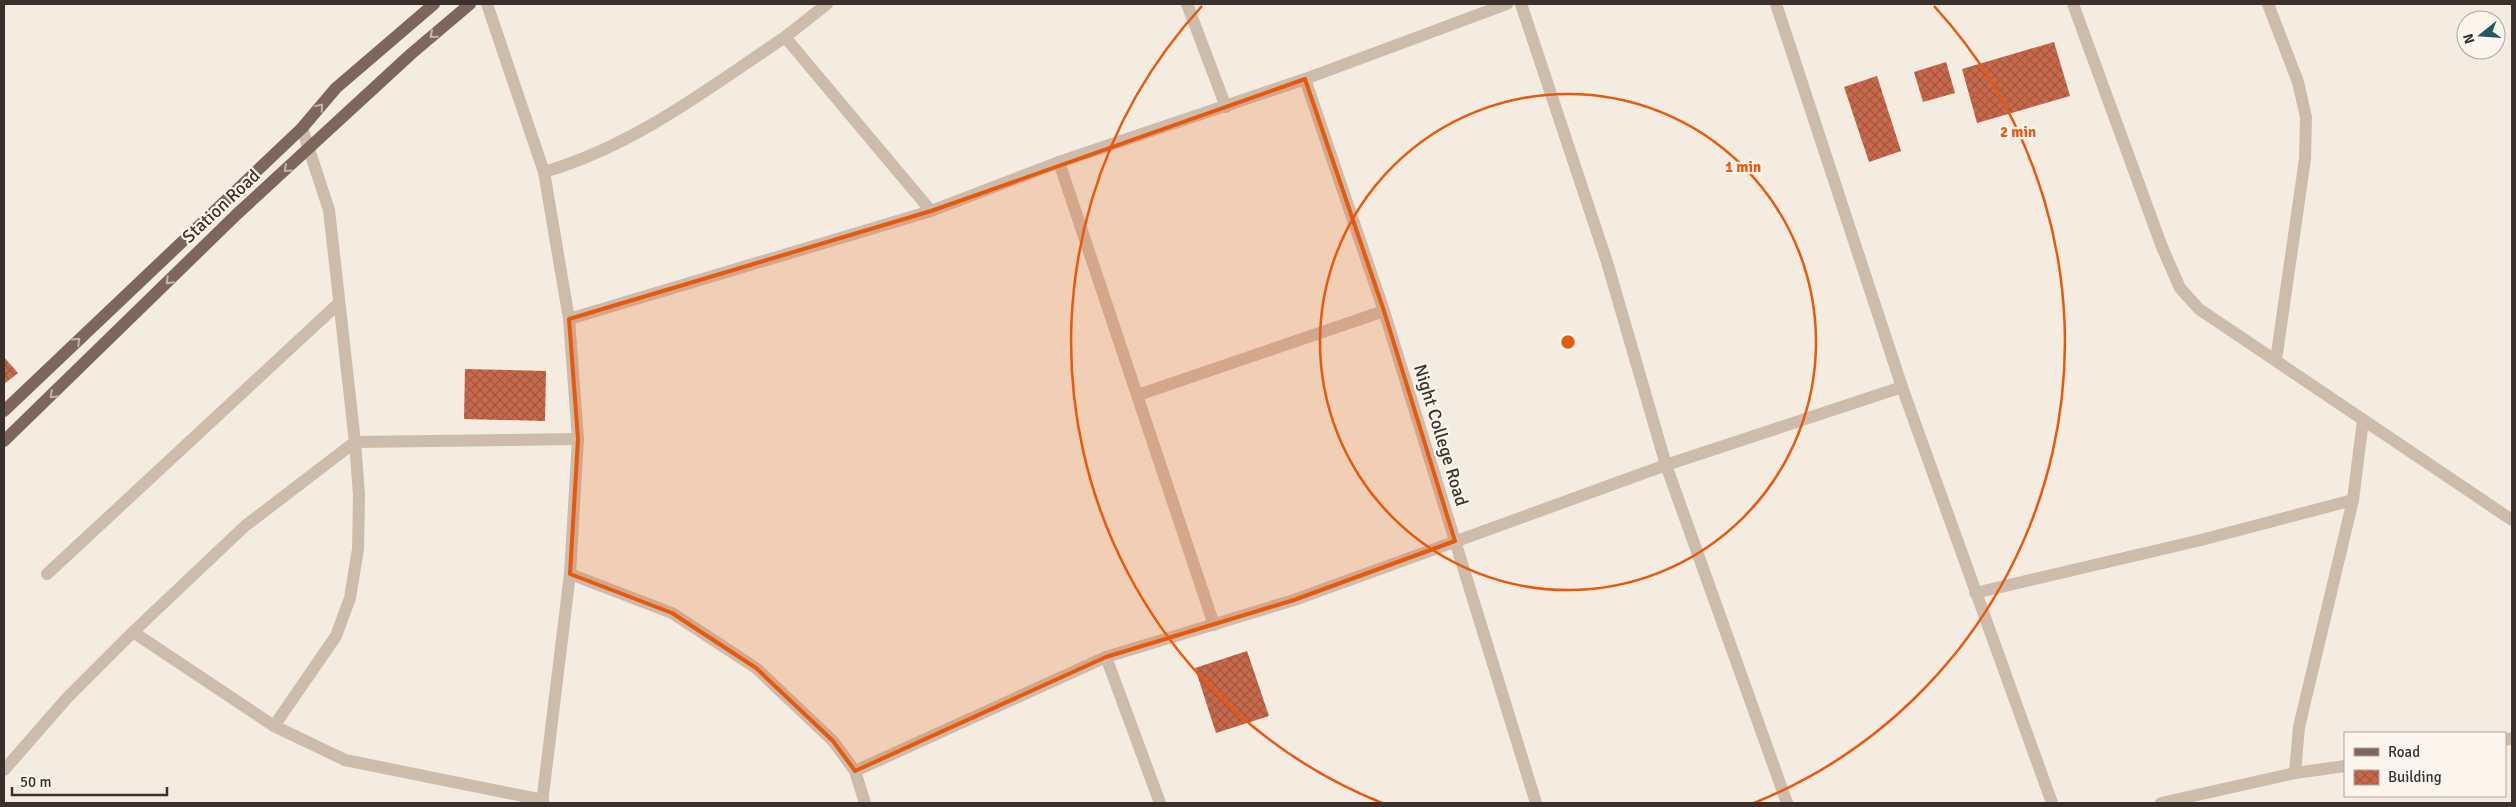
<svg xmlns="http://www.w3.org/2000/svg" width="2516" height="807" font-family="Signika,sans-serif">
<defs>
<pattern id="building-cross-hatch" width="8" height="8" patternUnits="userSpaceOnUse" patternTransform="scale(1.25)"><rect width="8" height="8" fill="#c8694b"/><path d="M0 0l8 8M0 8l8-8" fill="none" stroke="#a4573f"/></pattern>
</defs>
<rect width="100%" height="100%" fill="#f4ebe1"/>
<g fill="url(#building-cross-hatch)">
<polygon points="2054,42 2070,96 1977,123 1962,69"/>
<polygon points="1946,62 1955,93 1923,102 1914,72"/>
<polygon points="1877,76 1901,151 1869,162 1844,87"/>
<polygon points="4,357 18,373 4,384"/>
<polygon points="465,369 546,371 545,421 464,419"/>
<polygon points="1247,651 1269,716 1216,733 1195,668"/>
</g>
<g fill="none" stroke-linecap="round" stroke-linejoin="round">
<g stroke="#cdbbac" stroke-width="12">
<polyline points="487,4 544,172 569,319 578,439 570,574 542,803"/>
<polyline points="1187,4 1226,107"/>
<polyline points="1521,4 1607,262 1666,465 1787,803"/>
<polyline points="2073,4 2162,247 2180,288 2199,309 2512,520"/>
<polyline points="2268,4 2298,82 2306,117 2305,159 2276,360"/>
<polyline points="785,37 827,4"/>
<polyline points="1305,79 1384,311 1536,803"/>
<polyline points="1059,162 1214,625"/>
<path d="M544 172C634 146 709 88 785 37L931 211"/>
<polyline points="569,319 931,211 1059,162 1305,79 1507,4"/>
<polyline points="1902,387 2052,803"/>
<polyline points="1138,395 1384,311"/>
<polyline points="47,574 339,303"/>
<polyline points="570,574 672,613 756,668 833,741 855,771 1106,657 1294,600 1666,465 1902,387 1776,4"/>
<polyline points="1975,593 2201,540 2353,500"/>
<polyline points="133,632 274,726 345,760 543,800"/>
<polyline points="1106,657 1160,803"/>
<polyline points="274,726 336,636 350,598 358,549 359,495 355,442 578,439"/>
<polyline points="2505,740 2512,738"/>
<polyline points="4,770 67,698 133,632 245,526 355,442 329,210 302,128"/>
<polyline points="855,771 865,803"/>
<polyline points="2295,773 2299,727 2353,500 2363,420"/>
<polyline points="2161,803 2295,773 2345,766"/>
</g>
<g stroke="#7d675c" stroke-width="12">
<polyline points="4,411 302,128 336,88 434,4"/>
<polyline points="4,441 236,215 411,54 470,4"/>
</g>
</g>
<defs><path id="oneway-chevron" d="M-2-3.5L2.5 0L-2 3.5" fill="none" stroke-width="1.6" stroke-linecap="round" stroke-linejoin="round" transform="scale(1.25)"/></defs>
<g stroke="#c2b5ac">
<use href="#oneway-chevron" transform="translate(433 35) rotate(139)"/>
<use href="#oneway-chevron" transform="translate(320 107) rotate(-50)"/>
<use href="#oneway-chevron" transform="translate(287 169) rotate(138)"/>
<use href="#oneway-chevron" transform="translate(169 281) rotate(135)"/>
<use href="#oneway-chevron" transform="translate(77 341) rotate(-44)"/>
<use href="#oneway-chevron" transform="translate(53 395) rotate(137)"/>
</g>
<path fill="#e8590c" fill-opacity="0.2" stroke="#e8590c" stroke-width="4" stroke-linejoin="round" d="M1305 79 1384 311 1455 541 1294 600 1106 657 855 771 833 741 756 668 672 613 570 574 578 439 569 319 931 211Z"/>
<g fill="none" stroke="#e8590c" stroke-width="2.5">
<circle cx="1568" cy="342" r="248"/>
<path d="M1382 803A497 497 0 0 1 1202 6M1934 6A497 497 0 0 1 1754 803"/>
</g>
<g text-anchor="middle" stroke-width="4.5" stroke-linejoin="round" paint-order="stroke">
<g font-size="18" fill="#3b302b" stroke="#fbf5ee">
<text transform="translate(221 206) rotate(-43)" y="6">Station Road</text>
<text transform="translate(1441 435) rotate(73)" y="6">Night College Road</text>
</g>
</g>
<circle cx="1568" cy="342" r="8" fill="#e8590c" stroke="#fbf5ee" stroke-width="2.5"/>
<g font-size="15" text-anchor="middle" font-weight="bold" fill="#e8590c" stroke="#fbf5ee" stroke-width="4.5" stroke-linejoin="round" paint-order="stroke">
<text x="2018" y="137">2 min</text>
<text x="1743" y="172">1 min</text>
</g>
<rect width="2516" height="807" fill="none" stroke="#3b302b" stroke-width="10"/>
<rect x="2344" y="732" width="162" height="65" fill="#fbf5ee" stroke="#aea6a0"/>
<rect x="2354" y="748" width="25" height="8" fill="#7d675c" stroke="#aea6a0"/>
<text x="2388" y="757" font-size="15" fill="#3b302b">Road</text>
<rect x="2354" y="770" width="25" height="15" fill="url(#building-cross-hatch)" stroke="#aea6a0"/>
<text x="2388" y="782" font-size="15" fill="#3b302b">Building</text>
<g transform="translate(2481 35) rotate(253)"><circle r="24" fill="#fbf5ee" stroke="#aea6a0"/>
<path d="M0-4L9 19L0 12L-9 19Z" fill="#1f5a5e"/>
<text y="-8" font-size="14" font-weight="bold" text-anchor="middle" fill="#3b302b">N</text>
</g>
<path d="M12 787v8h155v-8" fill="none" stroke="#3b302b" stroke-width="2.5"/>
<text x="20" y="787" font-size="15" fill="#3b302b" stroke="#fbf5ee" stroke-width="4" paint-order="stroke">50 m</text>
</svg>
